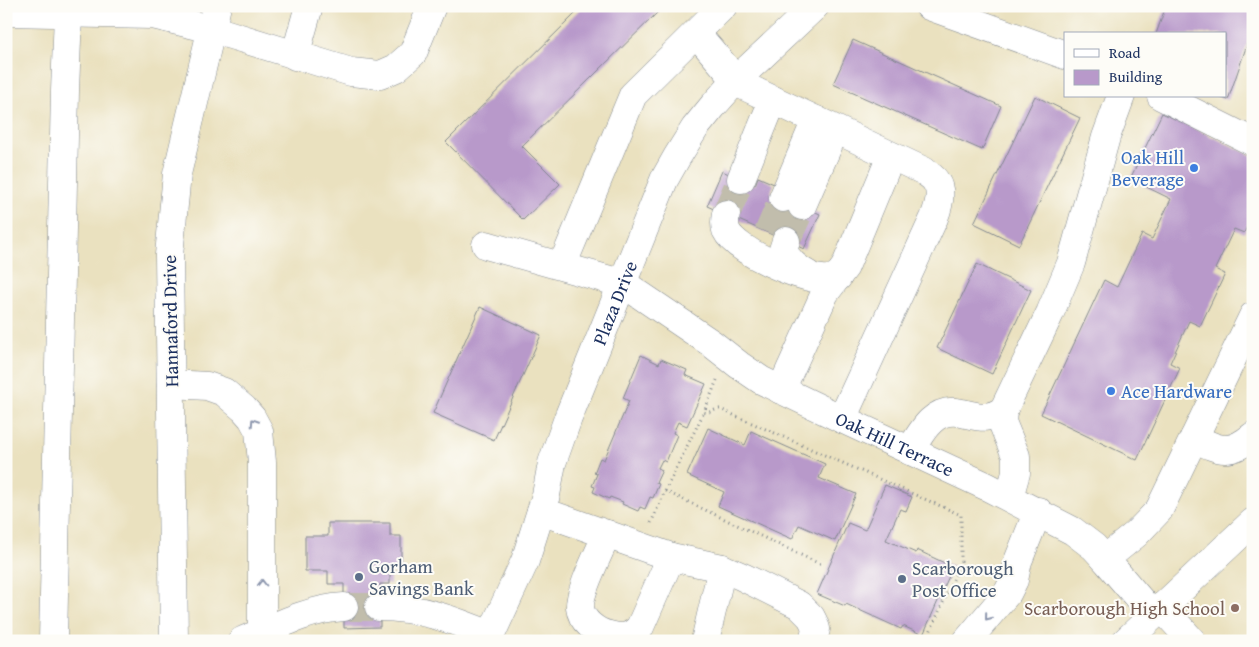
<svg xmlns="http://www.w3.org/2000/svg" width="1259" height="647" font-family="'Gentium Book Plus',serif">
<rect width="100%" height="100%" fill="#fdfcf7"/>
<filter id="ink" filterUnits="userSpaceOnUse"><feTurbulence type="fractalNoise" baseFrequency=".02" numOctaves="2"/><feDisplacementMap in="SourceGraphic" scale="10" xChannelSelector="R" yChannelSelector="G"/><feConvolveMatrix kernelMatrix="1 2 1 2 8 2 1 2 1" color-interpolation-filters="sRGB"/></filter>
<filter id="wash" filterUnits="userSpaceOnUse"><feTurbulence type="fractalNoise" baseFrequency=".0096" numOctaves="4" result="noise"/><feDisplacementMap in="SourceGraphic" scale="20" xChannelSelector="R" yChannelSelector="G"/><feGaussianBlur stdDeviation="1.12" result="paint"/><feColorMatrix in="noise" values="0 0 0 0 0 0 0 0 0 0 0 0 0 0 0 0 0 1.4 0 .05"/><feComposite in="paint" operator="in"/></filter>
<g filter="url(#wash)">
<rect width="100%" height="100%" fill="#eae1bf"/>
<g id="blocks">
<g fill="#b899ca">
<polygon points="583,6 664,6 522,146 560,184 523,220 446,142"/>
<polygon points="1166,6 1253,6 1253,27 1228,100 1219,97 1225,96 1225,34 1156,34"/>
<polygon points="853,40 1001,106 982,150 833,84"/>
<polygon points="1035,96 1080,118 1019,245 974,223"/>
<polygon points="1162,113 1253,156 1253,214 1244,233 1234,229 1215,269 1225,274 1200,326 1189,321 1170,363 1180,368 1137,460 1041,414 1104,280 1117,287 1142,234 1152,239 1171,199 1130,179"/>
<polygon points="722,171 755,185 758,177 774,184 771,192 820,214 804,249 707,206"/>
<polygon points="977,264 1031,290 992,374 937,348"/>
<polygon points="480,307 541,335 494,440 433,413"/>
<polygon points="641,355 659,364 661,359 687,370 685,375 706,384 687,426 678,422 673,433 677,435 666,462 662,460 658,468 662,470 656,483 659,484 653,498 650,497 645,509 640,507 638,511 622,504 623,502 610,497 609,499 593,492 595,487 592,486 597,474 594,473 600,458 604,460 629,401 623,398"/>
<polygon points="708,428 745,445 751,431 825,464 819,478 856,494 835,541 799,525 792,539 718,506 724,492 687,475"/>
<polygon points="885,485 912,497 906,511 900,509 886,540 916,553 917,550 953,567 923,635 903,626 901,629 846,604 845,606 817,594 848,523 865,530"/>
<polygon points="328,523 390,523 390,536 401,536 401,571 390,571 390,584 380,584 380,627 344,628 344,584 328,584 328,571 305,571 305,536 328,536"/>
</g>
</g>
</g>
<g filter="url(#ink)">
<use href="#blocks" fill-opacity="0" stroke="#82888e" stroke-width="1"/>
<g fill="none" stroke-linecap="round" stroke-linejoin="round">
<g stroke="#c1bdac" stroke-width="28" stroke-dasharray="28 14" stroke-linecap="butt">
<polyline points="726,214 741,179"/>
<polyline points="768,233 783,198"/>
<polyline points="786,241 802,206"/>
<polyline points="344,607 379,607"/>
</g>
<g stroke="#82888e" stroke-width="29">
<g id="minor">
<polyline points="929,6 1065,55"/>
<polyline points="6,12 152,15 211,29 351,72 380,75 396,68 413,53 432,6"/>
<path d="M696 33 736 80 744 86 924 171C927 174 934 177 936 182 943 192 938 208 934 218L842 419"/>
<polyline points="295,56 309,6"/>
<polyline points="1161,96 1253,142"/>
<polyline points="741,179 773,100"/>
<polyline points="783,198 816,120"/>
<polyline points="802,206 835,130"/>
<path d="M726 214C725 220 724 224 726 230 736 252 798 277 822 279 827 280 832 278 838 277"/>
<path d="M786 241 783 250C788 261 796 268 807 274"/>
<path id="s1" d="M486 245 624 284 711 343 739 365 761 380 842 419 986 486 1073 531 1094 547 1105 559 1153 615"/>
<polyline points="562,266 633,95 723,6"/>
<polyline points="171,384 207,386 224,392 244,409 252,418 259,431 262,462 262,632"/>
<polyline points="781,390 825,293 845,267 891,156"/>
<polyline points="1003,411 1050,313 1071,263 1106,137 1121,96"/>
<path d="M1194 438C1219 450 1229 456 1253 436"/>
<path d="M910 451C922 430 935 406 962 413 981 417 985 420 1003 411L1002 422 1016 456V473L1009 497"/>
<polyline points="541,511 671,557 722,568 743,577 799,605 811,617 814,623 816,629 813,641"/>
<path d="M607 534C600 551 579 591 580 607 581 621 596 632 609 635 623 639 631 637 640 627L671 557"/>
<polyline points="1105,559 1136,534 1159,510 1253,316"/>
<path d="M379 607C419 607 454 620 490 635"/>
<polyline points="1161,607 1192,641"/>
<polyline points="53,641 65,91 68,14"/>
<polyline points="174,641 169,255 177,174 217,6"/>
<path d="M242 641C275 627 308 609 344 607"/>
<path id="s2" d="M488 641 525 561 546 495 552 463 568 418 664 180 677 157 695 128 713 106 736 80 815 6"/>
<polyline points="705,641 722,568"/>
<polyline points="967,641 1008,592 1014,580 1018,561 1038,511"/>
</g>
</g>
<g stroke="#82888e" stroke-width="29">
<polyline id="major" points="1126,641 1253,522"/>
</g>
<g stroke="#82888e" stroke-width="3" stroke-dasharray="1 4" stroke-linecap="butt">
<path d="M717 380 704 412C709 414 714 409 720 409L961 515V562L926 641"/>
<polyline points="665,491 704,412"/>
<polyline points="651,523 665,491 820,564"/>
</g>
<use href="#minor" stroke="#fff" stroke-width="28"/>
<use href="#major" stroke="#fff" stroke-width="28"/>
</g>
<defs><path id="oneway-chevron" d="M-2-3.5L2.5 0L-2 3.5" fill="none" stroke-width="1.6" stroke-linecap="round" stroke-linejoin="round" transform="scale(1.25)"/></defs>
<g stroke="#8d97ae">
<use href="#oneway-chevron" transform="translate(254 422) rotate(-123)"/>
<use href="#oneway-chevron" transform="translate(262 583) rotate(-90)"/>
<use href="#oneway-chevron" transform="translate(988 617) rotate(129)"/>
</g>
</g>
<g fill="#3f7fe0" stroke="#fdfcf7" stroke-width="2">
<circle cx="1194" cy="168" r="5"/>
<circle cx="1111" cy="391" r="5"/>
</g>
<g fill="#5c6f8a" stroke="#fdfcf7" stroke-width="2">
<circle cx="359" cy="577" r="5"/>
<circle cx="902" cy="579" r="5"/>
</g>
<circle fill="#8d6e63" stroke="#fdfcf7" stroke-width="2" cx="1235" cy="608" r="5"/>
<g text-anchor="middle" stroke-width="4" stroke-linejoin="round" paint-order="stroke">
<g font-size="19" fill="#366cbe" stroke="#fdfcf7" text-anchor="end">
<text x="1184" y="164">Oak Hill<tspan x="1184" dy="22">Beverage</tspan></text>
<text x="1121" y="398" text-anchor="start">Ace Hardware</text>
</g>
<g font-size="19" fill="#1b2f5e" stroke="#fdfcf7">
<text dy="7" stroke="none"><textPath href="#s2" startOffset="362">Plaza Drive</textPath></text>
<text transform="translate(170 321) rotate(-91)" y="7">Hannaford Drive</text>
<text dy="7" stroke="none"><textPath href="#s1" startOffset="459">Oak Hill Terrace</textPath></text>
</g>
<g font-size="19" fill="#4e5e75" stroke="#fdfcf7" text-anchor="start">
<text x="369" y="573">Gorham<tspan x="369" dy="22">Savings Bank</tspan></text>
<text x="912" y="575">Scarborough<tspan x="912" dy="22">Post Office</tspan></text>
</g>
<g font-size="19" fill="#785e54" stroke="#fdfcf7" text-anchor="end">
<text x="1225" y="615">Scarborough High School</text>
</g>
</g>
<rect width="1259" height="647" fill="none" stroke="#fdfcf7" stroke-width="25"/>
<rect x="1064" y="32" width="162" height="65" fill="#fdfcf7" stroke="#a3aaba"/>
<rect x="1074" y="49" width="25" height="8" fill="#ffffff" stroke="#a3aaba"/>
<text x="1109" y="58" font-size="15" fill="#1b2f5e">Road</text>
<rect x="1074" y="70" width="25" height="15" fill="#b899ca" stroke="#a3aaba"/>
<text x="1109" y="82" font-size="15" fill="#1b2f5e">Building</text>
</svg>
